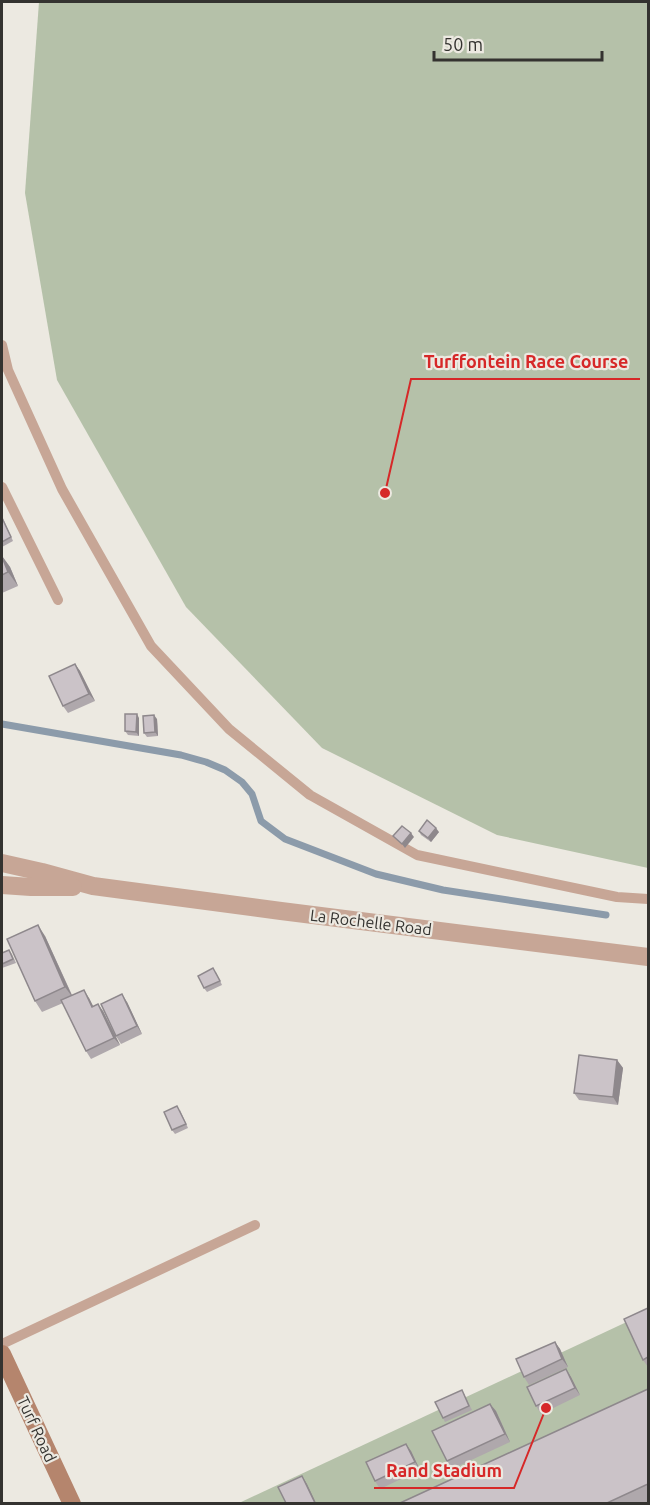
<svg xmlns="http://www.w3.org/2000/svg" width="650" height="1505" font-family="Ubuntu,sans-serif">
<rect width="100%" height="100%" fill="#ece9e1"/>
<g fill="#b5c1a9">
<polygon points="39,2 648,2 648,868 497,835 322,748 186,607 57,380 25,193"/>
<polygon points="648,1312 648,1503 239,1503"/>
</g>
<g fill="none" stroke-linecap="round" stroke-linejoin="round">
<polyline stroke="#8c9baa" stroke-width="7" points="2,724 181,755 206,762 225,770 242,782 252,794 261,821 285,839 376,874 443,890 606,915"/>
<g stroke="#c7a696" stroke-width="10">
<polyline points="2,345 8,370 62,489 151,646 229,729 310,795 417,855 617,897 648,899"/>
<polyline points="2,487 58,600"/>
<polyline points="2,1344 255,1225"/>
</g>
<g stroke="#c7a696" stroke-width="18">
<polyline points="2,863 42,872 93,886 281,911 648,957"/>
<polyline points="2,885 31,887 73,887"/>
</g>
<polyline stroke="#b5856d" stroke-width="18" points="2,1354 72,1504"/>
</g>
<g fill="#afa8ac">
<polygon points="2,516 13,541 2,547"/>
<polygon points="2,556 10,567 18,586 2,593"/>
<polygon points="75,664 80,671 95,701 68,713 63,706"/>
<polygon points="139,718 139,736 128,735 125,731"/>
<polygon points="157,719 158,736 147,737 144,733"/>
<polygon points="419,831 439,832 431,842 421,835"/>
<polygon points="45,936 72,995 89,998 93,1006 103,1011 120,1045 91,1059 86,1051 63,1003 42,1012 35,1001"/>
<polygon points="9,950 12,954 16,963 2,968 2,953"/>
<polygon points="216,972 222,985 207,992 204,988"/>
<polygon points="127,1002 142,1034 121,1044 116,1036"/>
<polygon points="617,1060 623,1068 618,1105 579,1100 574,1093"/>
<polygon points="180,1110 188,1128 175,1134 172,1130"/>
<polygon points="648,1308 648,1367 643,1360"/>
<polygon points="555,1342 560,1349 568,1367 529,1385 524,1377"/>
<polygon points="566,1369 571,1377 580,1395 541,1414 536,1406"/>
<polygon points="648,1389 648,1503 400,1503"/>
<polygon points="464,1394 472,1410 445,1422 443,1418"/>
<polygon points="490,1404 496,1411 510,1442 452,1469 447,1461"/>
<polygon points="411,1451 420,1470 380,1489 375,1481"/>
</g>
<g fill="#8e888c">
<polygon points="2,556 10,567 18,586 8,572"/>
<polygon points="75,664 80,671 95,701 89,694"/>
<polygon points="137,714 139,718 139,736 136,732"/>
<polygon points="154,715 157,719 158,736 155,732"/>
<polygon points="436,828 439,832 431,842 428,838"/>
<polygon points="411,833 414,837 405,848 402,844"/>
<polygon points="38,925 45,936 73,998 65,987"/>
<polygon points="84,990 89,998 97,1014 92,1007"/>
<polygon points="122,994 127,1002 142,1034 137,1026"/>
<polygon points="98,1004 103,1011 120,1045 114,1038"/>
<polygon points="617,1060 623,1068 618,1105 613,1097"/>
<polygon points="555,1342 560,1349 568,1367 562,1359"/>
<polygon points="566,1369 571,1377 580,1395 575,1388"/>
<polygon points="490,1404 496,1411 510,1442 505,1434"/>
<polygon points="406,1444 411,1451 420,1470 415,1462"/>
<polygon points="302,1476 307,1484 316,1503 315,1503"/>
</g>
<g fill="#cbc3c8" stroke="#8e888c" stroke-width="1.5">
<polygon points="2,518 11,537 2,542"/>
<polygon points="2,557 8,572 2,575"/>
<polygon points="75,664 89,694 63,706 49,676"/>
<polygon points="125,714 137,714 136,732 125,731"/>
<polygon points="154,715 155,732 144,733 143,716"/>
<polygon points="427,820 436,828 428,838 419,831"/>
<polygon points="402,826 411,833 402,844 393,836"/>
<polygon points="38,925 65,987 35,1001 7,939"/>
<polygon points="9,950 13,959 2,964 2,953"/>
<polygon points="213,968 220,981 204,988 198,976"/>
<polygon points="84,990 92,1007 98,1004 114,1038 86,1051 61,1000"/>
<polygon points="122,994 137,1026 116,1036 101,1004"/>
<polygon points="579,1055 617,1060 613,1097 574,1093"/>
<polygon points="177,1106 186,1124 172,1130 164,1112"/>
<polygon points="648,1308 648,1357 643,1360 624,1319"/>
<polygon points="555,1342 562,1359 524,1377 516,1359"/>
<polygon points="566,1369 575,1388 536,1406 527,1387"/>
<polygon points="648,1389 648,1484 607,1503 400,1503"/>
<polygon points="462,1390 469,1406 443,1418 435,1402"/>
<polygon points="490,1404 505,1434 447,1461 432,1431"/>
<polygon points="406,1444 415,1462 375,1481 366,1462"/>
<polygon points="302,1476 315,1503 286,1503 278,1487"/>
</g>
<g text-anchor="middle" stroke-width="4.5" stroke-linejoin="round" paint-order="stroke">
<g font-size="16" fill="#343330" stroke="#ece9e1">
<text transform="translate(371 922) rotate(7)" y="6">La Rochelle Road</text>
<text transform="translate(37 1429) rotate(65)" y="6">Turf Road</text>
</g>
</g>
<path fill="none" stroke="#d62828" stroke-width="2" d="M385 493L411 379H640M546 1408L514 1488H374"/>
<g fill="#d62828" stroke="#ece9e1" stroke-width="2">
<circle cx="385" cy="493" r="6"/>
<circle cx="546" cy="1408" r="6"/>
</g>
<g font-size="18" text-anchor="middle" font-weight="bold" fill="#d62828" stroke="#ece9e1" stroke-width="4.5" stroke-linejoin="round" paint-order="stroke">
<text x="526" y="368">Turffontein Race Course</text>
<text x="444" y="1477">Rand Stadium</text>
</g>
<rect width="650" height="1505" fill="none" stroke="#343330" stroke-width="6"/>
<path d="M434 51v9h168v-9" fill="none" stroke="#343330" stroke-width="3"/>
<text x="443" y="51" font-size="18" fill="#343330" stroke="#ece9e1" stroke-width="4.5" paint-order="stroke">50 m</text>
</svg>
